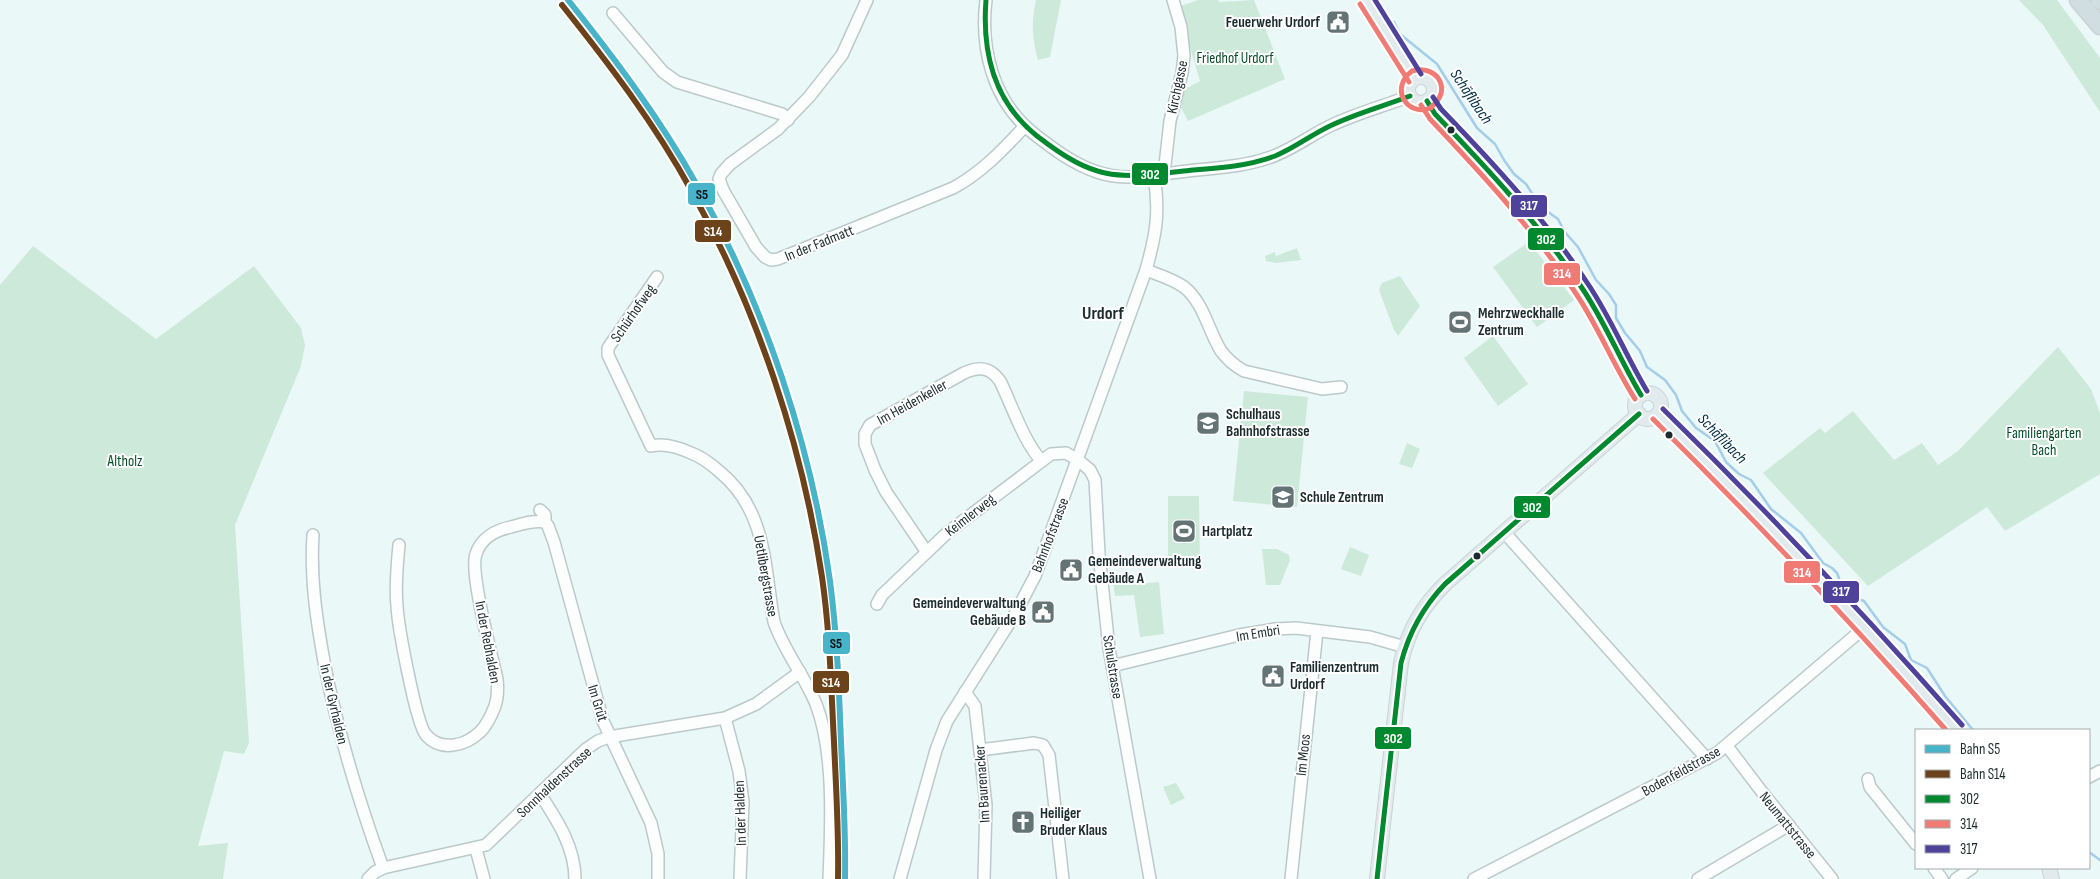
<svg xmlns="http://www.w3.org/2000/svg" width="2100" height="879" font-family="'Sofia Sans Condensed',sans-serif">
<rect width="100%" height="100%" fill="#ebf8f8"/>
<g fill="#cce9d9">
<path d="M1036 0H1061L1050 57 1038 60C1032 39 1031 21 1036 0Z"/>
<polygon points="1198,0 1218,0 1219,2 1254,0 1285,79 1188,121 1179,104 1183,90 1200,81 1178,7"/>
<polygon points="2019,0 2057,0 2100,58 2100,112 2043,25"/>
<polygon points="1529,242 1574,300 1537,327 1493,267"/>
<polygon points="33,246 156,339 254,266 301,328 305,345 301,366 235,525 249,743 244,754 224,751 198,846 228,843 223,879 0,879 0,285"/>
<polygon points="1297,248 1301,260 1276,263 1266,261 1265,256 1275,252 1276,256"/>
<polygon points="1400,276 1420,306 1398,336 1394,330 1379,290 1382,283"/>
<polygon points="1493,336 1528,384 1498,406 1464,358"/>
<polygon points="2058,347 2091,389 2100,413 2100,474 2005,531 1987,507 1868,586 1763,473 1820,428 1825,433 1853,411 1894,460 1922,443 1938,465 1958,451"/>
<polygon points="1244,391 1308,397 1297,507 1233,501"/>
<polygon points="1407,443 1420,449 1412,468 1399,464"/>
<polygon points="1168,496 1199,496 1200,566 1168,567"/>
<polygon points="1350,547 1369,555 1361,576 1341,569"/>
<polygon points="1262,549 1277,549 1289,555 1290,560 1280,585 1266,585"/>
<polygon points="1126,580 1127,585 1159,582 1164,634 1140,637 1134,595 1115,596 1113,581"/>
<polygon points="1176,783 1185,798 1171,805 1163,787"/>
</g>
<g fill="none" stroke-linecap="round" stroke-linejoin="round">
<g stroke="#a4cde8" stroke-width="2.5">
<polyline points="1394,22 1400,34 1437,64 1477,128 1495,144 1504,160 1514,174 1526,184 1541,207 1558,219 1564,231 1578,247 1596,280 1609,294 1616,305 1616,318 1625,333 1640,351 1647,367 1665,380 1676,395 1682,411 1696,428 1715,441 1726,462 1739,474 1751,480 1771,509 1801,533 1823,563 1832,568 1837,573 1840,581 1856,598 1864,601 1883,627 1905,644 1911,660 1927,668 1945,696 1973,730"/>
<polyline points="2089,852 2100,860"/>
</g>
<g stroke="#bcc9ca" stroke-width="14">
<g id="minor">
<path d="M867 0 842 55 809 97 778 129 730 164 721 174 719 179 723 190 756 247 765 257 771 260 778 259 953 188C981 173 1003 150 1025 126"/>
<path d="M986 0C980 49 993 101 1033 133 1052 148 1073 164 1097 172 1123 181 1152 176 1179 172 1209 168 1239 168 1268 158 1291 151 1310 135 1332 125 1357 113 1384 106 1410 96"/>
<polyline points="613,13 663,72 677,82 782,114 788,120"/>
<polyline points="1164,174 1170,121 1182,73 1184,56 1181,27 1173,0"/>
<path d="M1146 270C1159 275 1173 279 1184 287 1204 303 1208 330 1221 351 1227 359 1235 366 1244 371L1322 389 1341 387"/>
<path d="M657 277 608 348V355L651 446C664 443 678 447 691 453 702 457 711 464 720 472 767 511 764 566 774 622 784 651 804 675 816 704 835 753 831 827 829 879"/>
<polyline points="540,510 545,515 545,522 548,526 554,542 603,721 651,823 658,854 658,879"/>
<polyline points="1504,532 1707,759"/>
<path d="M313 535C310 580 317 623 325 667 339 736 359 802 383 868"/>
<path d="M399 545C397 565 395 586 397 606 398 626 416 723 426 735 441 752 465 746 480 732 487 725 492 714 495 706 498 697 498 688 497 679 492 656 469 572 476 554 481 538 496 530 511 527 522 524 534 520 545 522"/>
<path d="M926 551 886 492 875 470 865 444V434L870 425 964 373C979 366 990 367 1000 381 1011 403 1025 445 1042 461"/>
<polyline points="877,604 882,595 947,533 1051,454 1066,453 1078,460 1090,470 1095,480 1099,554 1109,648 1150,879"/>
<polyline points="1112,666 1239,635 1275,629 1296,628 1370,637 1405,647"/>
<polyline points="965,692 975,706 986,805 984,879"/>
<polyline points="725,718 739,771 743,802 740,879"/>
<polyline points="1727,746 1762,792 1832,879"/>
<polyline points="980,750 1034,743 1043,745 1049,755 1063,879"/>
<polyline points="2089,777 2100,771"/>
<polyline points="1868,779 1870,787 1916,844"/>
<path d="M540 794C557 820 575 847 575 879"/>
<polyline points="476,849 484,879"/>
<polyline points="1934,868 1942,879"/>
<polyline points="368,879 375,872 383,868 486,845 586,749 598,741 609,737 725,718 756,704 800,672"/>
<path d="M900 879 936 750 947 721 1015 614 1035 576 1146 270C1156 234 1160 213 1154 176"/>
<polyline points="1291,879 1317,631"/>
<polyline points="1474,879 1717,753 1864,628"/>
<polyline points="1698,879 1789,825"/>
<polyline points="1956,879 1972,868"/>
</g>
</g>
<g stroke="#cad2d3" stroke-width="16">
<g id="major">
<polyline points="1366,0 1415,78"/>
<circle cx="1421" cy="90" r="13"/>
<path d="M1427 101 1435 114C1488 169 1540 225 1582 288 1605 322 1619 361 1641 395"/>
<circle cx="1648" cy="406" r="13"/>
<polyline points="1658,414 1728,483 1907,674 1956,730"/>
<polyline points="2049,868 2052,879"/>
<path d="M1377 879 1401 663C1408 630 1422 607 1445 584L1639 414"/>
</g>
</g>
<g stroke="#cad2d3" stroke-width="19">
<g id="highway">
<polyline points="2078,0 2100,26"/>
<polyline points="2099,0 2100,1"/>
</g>
</g>
<use href="#minor" stroke="#fcfefe" stroke-width="11"/>
<use href="#major" stroke="#e1eaed" stroke-width="14"/>
<use href="#highway" stroke="#d0dee1" stroke-width="16"/>
<g stroke="#fff" stroke-width="9">
<g id="bus-1">
<path d="M986 0C982 52 994 102 1037 136 1099 184 1119 178 1193 170 1221 168 1248 166 1275 156 1295 148 1312 134 1332 125 1357 113 1384 106 1410 96"/>
<path d="M1427 101 1435 114C1488 169 1540 225 1582 288 1605 322 1620 360 1641 395"/>
<path d="M1377 879 1401 663C1409 632 1423 607 1445 584L1639 414"/>
</g>
</g>
<g stroke="#fff" stroke-width="9">
<g id="bus-2">
<polyline points="1360,4 1409,82"/>
<path d="M1421 105 1430 119C1482 174 1533 229 1575 292 1598 326 1613 364 1635 399"/>
<path d="M1431 108C1405 117 1390 87 1412 71 1438 64 1453 91 1431 107"/>
<path d="M1653 419C1754 519 1852 623 1946 730"/>
</g>
</g>
<g stroke="#fff" stroke-width="9">
<g id="bus-3">
<polyline points="1375,0 1421,74"/>
<path d="M1433 97 1441 109C1494 164 1546 220 1588 284 1611 318 1626 356 1647 391"/>
<path d="M1663 409C1766 510 1866 616 1962 725"/>
</g>
</g>
<use href="#bus-1" stroke="#00892f" stroke-width="5"/>
<use href="#bus-2" stroke="#f07b74" stroke-width="5"/>
<use href="#bus-3" stroke="#4e429b" stroke-width="5"/>
<g stroke="#fff" stroke-width="10">
<path id="rail-1" d="M568 0C615 59 661 120 698 187 765 307 811 444 830 581 837 634 839 688 841 742 843 787 846 833 845 879"/>
</g>
<g stroke="#fff" stroke-width="10">
<path id="rail-2" d="M562 5C609 64 655 124 691 190 757 309 802 443 822 577 830 632 831 687 834 742 836 788 839 833 838 879"/>
</g>
<use href="#rail-1" stroke="#48b4ca" stroke-width="6"/>
<use href="#rail-2" stroke="#6c421b" stroke-width="6"/>
</g>
<defs>
<g id="civic-square" transform="scale(1.25)"><rect x="-9" y="-9" width="18" height="18" rx="4" fill="#647374" stroke="#fff"/><path d="M-.6-6.5H3V-4.5H.6V-3L4-1V1h2V6H-6V1h2V-1L-.6-3ZM-1.2 2.5V6h2.4V2.5Z" fill="#fff"/></g>
<g id="stadium-square" transform="scale(1.25)"><rect x="-9" y="-9" width="18" height="18" rx="4" fill="#647374" stroke="#fff"/><path d="M0-5a6.5 5 0 1 0 0 10a6.5 5 0 1 0 0-10ZM-3.5-1.8h7v3.6h-7Z" fill="#fff"/></g>
<g id="school-square" transform="scale(1.25)"><rect x="-9" y="-9" width="18" height="18" rx="4" fill="#647374" stroke="#fff"/><path d="M0-5L7-2L0 1L-7-2ZM-4 1L0 2.5L4 1V4Q0 6-4 4Z" fill="#fff"/></g>
<g id="church-square" transform="scale(1.25)"><rect x="-9" y="-9" width="18" height="18" rx="4" fill="#647374" stroke="#fff"/><path d="M-1.2-6h2.4v3.5h3.3v2.4h-3.3V6h-2.4V-.1h-3.3v-2.4h3.3Z" fill="#fff"/></g>
</defs>
<g fill-rule="evenodd">
<use href="#civic-square" x="1338" y="22"/>
<use href="#stadium-square" x="1460" y="322"/>
<use href="#school-square" x="1208" y="423"/>
<use href="#school-square" x="1283" y="497"/>
<use href="#stadium-square" x="1184" y="531"/>
<use href="#civic-square" x="1071" y="570"/>
<use href="#civic-square" x="1043" y="612"/>
<use href="#civic-square" x="1273" y="676"/>
<use href="#church-square" x="1023" y="822"/>
</g>
<g fill="#1c2c2d" stroke="#fff" stroke-width="2">
<circle cx="1451" cy="130" r="4.5"/>
<circle cx="1669" cy="435" r="4.5"/>
<circle cx="1477" cy="556" r="4.5"/>
</g>
<g text-anchor="middle" stroke-width="4" stroke-linejoin="round" paint-order="stroke">
<g font-size="15" font-weight="bold" fill="#1c2c2d" stroke="#fff" text-anchor="start">
<text x="1320" y="27" text-anchor="end">Feuerwehr Urdorf</text>
<text x="1478" y="318">Mehrzweckhalle<tspan x="1478" dy="17">Zentrum</tspan></text>
<text x="1226" y="419">Schulhaus<tspan x="1226" dy="17">Bahnhofstrasse</tspan></text>
<text x="1300" y="502">Schule Zentrum</text>
<text x="1202" y="536">Hartplatz</text>
<text x="1088" y="566">Gemeindeverwaltung<tspan x="1088" dy="17">Gebäude A</tspan></text>
<text x="1026" y="608" text-anchor="end">Gemeindeverwaltung<tspan x="1026" dy="17">Gebäude B</tspan></text>
<text x="1290" y="672">Familienzentrum<tspan x="1290" dy="17">Urdorf</tspan></text>
<text x="1040" y="818">Heiliger<tspan x="1040" dy="17">Bruder Klaus</tspan></text>
</g>
<g font-size="15" fill="#074d2b" stroke="#fff">
<text x="1235" y="63">Friedhof Urdorf</text>
<text x="2044" y="438">Familiengarten<tspan x="2044" dy="17">Bach</tspan></text>
<text x="125" y="466">Altholz</text>
</g>
<g font-size="15" fill="#1c2c2d" stroke="#fff">
<text transform="translate(1177 87) rotate(-78)" y="5">Kirchgasse</text>
<text transform="translate(819 243) rotate(-22)" y="5">In der Fadmatt</text>
<text transform="translate(633 313) rotate(-55)" y="5">Schürhofweg</text>
<text transform="translate(912 402) rotate(-29)" y="5">Im Heidenkeller</text>
<text transform="translate(970 515) rotate(-38)" y="5">Keimlerweg</text>
<text transform="translate(1050 535) rotate(-69)" y="5">Bahnhofstrasse</text>
<text transform="translate(766 576) rotate(80)" y="5">Uetlibergstrasse</text>
<text transform="translate(1258 633) rotate(-9)" y="5">Im Embri</text>
<text transform="translate(488 642) rotate(79)" y="5">In der Rebhalden</text>
<text transform="translate(1113 667) rotate(81)" y="5">Schulstrasse</text>
<text transform="translate(598 703) rotate(73)" y="5">Im Grüt</text>
<text transform="translate(334 704) rotate(77)" y="5">In der Gyrhalden</text>
<text transform="translate(1303 755) rotate(-84)" y="5">Im Moos</text>
<text transform="translate(1681 771) rotate(-29)" y="5">Bodenfeldstrasse</text>
<text transform="translate(554 782) rotate(-43)" y="5">Sonnhaldenstrasse</text>
<text transform="translate(982 784) rotate(-94)" y="5">Im Baurenacker</text>
<text transform="translate(740 813) rotate(-92)" y="5">In der Halden</text>
<text transform="translate(1788 825) rotate(51)" y="5">Neumattstrasse</text>
</g>
<g font-size="16" font-style="italic" fill="#002d46" stroke="#fff">
<text transform="translate(1472 96) rotate(56)" y="6">Schäflibach</text>
<text transform="translate(1723 438) rotate(46)" y="6">Schäflibach</text>
</g>
<g font-size="18" font-weight="bold" fill="#1c2c2d" stroke="#fff">
<text x="1103" y="319">Urdorf</text>
</g>
</g>
<g stroke="#fff" stroke-width="2">
<rect x="1131" y="162" width="38" height="24" rx="5" fill="#00892f"/>
<rect x="687" y="182" width="29" height="24" rx="5" fill="#48b4ca"/>
<rect x="1510" y="194" width="38" height="24" rx="5" fill="#4e429b"/>
<rect x="694" y="219" width="38" height="24" rx="5" fill="#6c421b"/>
<rect x="1527" y="227" width="38" height="24" rx="5" fill="#00892f"/>
<rect x="1543" y="262" width="38" height="24" rx="5" fill="#f07b74"/>
<rect x="1513" y="495" width="38" height="24" rx="5" fill="#00892f"/>
<rect x="1783" y="560" width="38" height="24" rx="5" fill="#f07b74"/>
<rect x="1822" y="580" width="38" height="24" rx="5" fill="#4e429b"/>
<rect x="822" y="631" width="29" height="24" rx="5" fill="#48b4ca"/>
<rect x="812" y="670" width="38" height="24" rx="5" fill="#6c421b"/>
<rect x="1374" y="726" width="38" height="24" rx="5" fill="#00892f"/>
</g>
<g font-size="14" text-anchor="middle" font-weight="bold" fill="#fff">
<text x="1150" y="179">302</text>
<text x="1529" y="210">317</text>
<text x="713" y="236">S14</text>
<text x="1546" y="244">302</text>
<text x="1562" y="278">314</text>
<text x="1532" y="512">302</text>
<text x="1802" y="577">314</text>
<text x="1841" y="596">317</text>
<text x="831" y="687">S14</text>
<text x="1393" y="743">302</text>
</g>
<g font-size="14" text-anchor="middle" font-weight="bold" fill="#111">
<text x="702" y="199">S5</text>
<text x="836" y="648">S5</text>
</g>
<rect x="1915" y="729" width="175" height="140" fill="#ffffff" stroke="#a4abab"/>
<rect x="1925" y="745" width="25" height="8" fill="#48b4ca" stroke="#a4abab"/>
<text x="1960" y="754" font-size="15" fill="#1c2c2d">Bahn S5</text>
<rect x="1925" y="770" width="25" height="8" fill="#6c421b" stroke="#a4abab"/>
<text x="1960" y="779" font-size="15" fill="#1c2c2d">Bahn S14</text>
<rect x="1925" y="795" width="25" height="8" fill="#00892f" stroke="#a4abab"/>
<text x="1960" y="804" font-size="15" fill="#1c2c2d">302</text>
<rect x="1925" y="820" width="25" height="8" fill="#f07b74" stroke="#a4abab"/>
<text x="1960" y="829" font-size="15" fill="#1c2c2d">314</text>
<rect x="1925" y="845" width="25" height="8" fill="#4e429b" stroke="#a4abab"/>
<text x="1960" y="854" font-size="15" fill="#1c2c2d">317</text>
</svg>
